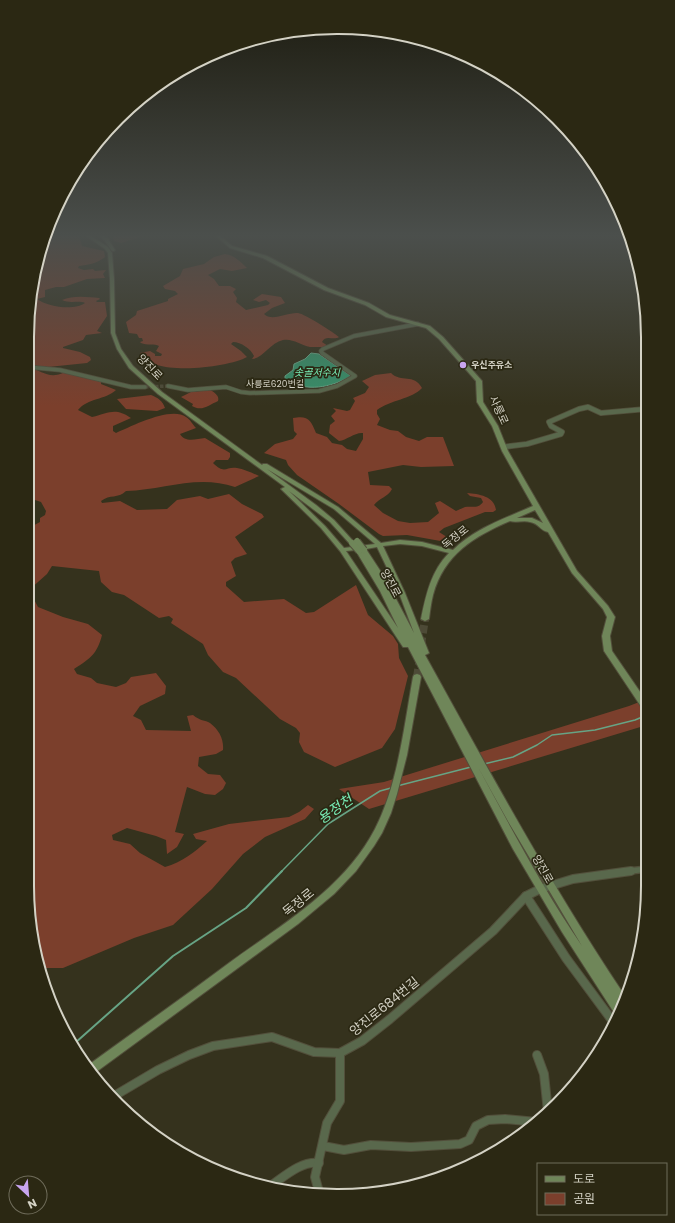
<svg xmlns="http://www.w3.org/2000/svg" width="675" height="1223" font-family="Poppins,'Noto Sans KR',sans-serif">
<rect width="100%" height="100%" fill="#35321d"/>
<g fill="#7b3f2c">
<path d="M47 235H79L82 246 104 251 105 257C98 263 88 265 79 266L78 268 84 270 93 269 95 271 106 270 103 274 105 278 87 279 64 287H56L45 290V297L37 299C48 307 74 311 85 303 79 300 70 304 62 300 73 295 88 297 99 298L100 299 96 301 97 302H105L107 316 97 331 102 333 86 335 83 340 63 347V348L80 352 90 357 91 360 87 363 48 367 28 365V317L38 257Z"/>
<polygon points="113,235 147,235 121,243 114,241"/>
<path d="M225 254C234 255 241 262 247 268L232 271 220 269 208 275 214 279 219 286H230L236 289 233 292 237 298 236 302 246 310 268 305 270 303 266 300 259 302 253 300 262 294 281 297 285 303 272 308 264 314C272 322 288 312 298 313 305 314 333 332 339 337 333 341 326 334 322 342L328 346 326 347C321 347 315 347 310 347 301 345 292 338 283 340 270 343 262 359 252 359L254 356C251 349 241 342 233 342L231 344 241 351 247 357C228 368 149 377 140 353L150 351 155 354V356H161L162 354 156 351 159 346C155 343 147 346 141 343L140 342 143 341 142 338H139L137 334 129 333 126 322 136 315 137 311 168 301V299L178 294 175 291 165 289 163 286 180 276 183 269 204 264 214 257Z"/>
<path d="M28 367C43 371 49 380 65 372L101 381V384L116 390C105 400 88 398 78 410L92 417C109 413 115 407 131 418L113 426V431L116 433C132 426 171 406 186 417 190 419 193 425 196 428L180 434C185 443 196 439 205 438L230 453V457L228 460H216L213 463C225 475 226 466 237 468 244 469 252 473 259 476L235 487C198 474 163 490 126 491 118 499 110 494 101 501L102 503 120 501 137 510 167 509 177 500 200 496 208 499 229 494 242 504 262 514 264 517 235 537 247 554 235 558 231 562 236 576 226 582V586L244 602 284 599 306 613 314 612 356 585 368 615 393 636 398 644 399 658 408 676 395 729 382 748 335 767 304 752 299 742 300 733 296 728 280 719 236 678 223 672 208 655 203 644 171 623 173 619 169 616 159 618 124 595 112 592 101 582 99 571 52 566 47 574 29 590 38 607 63 617 88 624 102 635C97 654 91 658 74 669L77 674 91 678 97 683 116 687 126 683 131 677 156 673 166 686 165 694 140 706 133 716 141 720 146 730 191 731 187 716 193 715C200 721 205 720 210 723 219 730 224 739 223 750L216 754 199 757 198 766 208 774 220 775 226 783 223 789 215 795 205 794 187 787 175 832 184 834 177 847 167 854 166 840 156 836 127 828 112 835 113 840 130 844 140 853 165 867C182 862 195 852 207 841L196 839 193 834 229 824 289 817 299 812 308 805 314 809 305 819 265 837 243 854 212 889 173 925 134 938 63 968H41L27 885V529L40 522V518L45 515 46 511 41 502 35 500 27 503Z"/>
<path d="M391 373C401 383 414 373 422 388 412 399 390 400 377 410V414L380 419 377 425 390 430 398 431 406 437 419 441 427 437H443L454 466 421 467 403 465 368 472 370 485 389 486 392 489C388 497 379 498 374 505L383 513 398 521 410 523 428 522 439 513 435 503 440 501 456 511C459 510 462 508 465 507 473 506 478 509 483 502L481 498 470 496 467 493C479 494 494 496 496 510L493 512H485L444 528 439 532 450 539 446 542 407 535 383 536 379 534 339 504 297 475 288 465 286 460 264 453 275 444 293 439 297 434 294 431 293 418C308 415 311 420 316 433L327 437 332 443 342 445 347 449 356 451 363 439V433C355 432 347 440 339 441L329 433 330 425 335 421 331 416 336 411 333 408 347 411 350 410 355 401 353 398 365 393 369 387 362 381 375 375Z"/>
<path d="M210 390C214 392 220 396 218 401 209 405 202 412 192 406L193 404 181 397 191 392Z"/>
<path d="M151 395C158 398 162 400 165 408L157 411 126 409 117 399Z"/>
<polygon points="647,699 647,725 369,809 339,789 384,782 629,706"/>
</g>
<path fill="#38916a" stroke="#67a485" d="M311 353 319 354 351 376C330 388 307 392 285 380V376L293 370 294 364 305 359Z"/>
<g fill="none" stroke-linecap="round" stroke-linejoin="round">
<g stroke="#67a485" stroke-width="1.5">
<polyline points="484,764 513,757 537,745 552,735 595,730 635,720 647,715"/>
<polyline points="397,786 471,767"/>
<polyline points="281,872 328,824 380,791 391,788"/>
</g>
<polyline stroke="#67a485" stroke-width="2" points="75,1043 173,956 246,908 282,871"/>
<polyline stroke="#4d4a36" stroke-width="3.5" stroke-dasharray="3.5 1.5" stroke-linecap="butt" points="145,387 168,386"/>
<g stroke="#4d4a36" stroke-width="8" stroke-dasharray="8 4" stroke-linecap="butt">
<polyline points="421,645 425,619"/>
<polyline points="417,677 420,657"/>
</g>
<g stroke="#524f3b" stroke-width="5">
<g id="street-far3">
<polyline points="28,367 60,370 131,387 145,387"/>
<polyline points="168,386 188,390 226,387 241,392 250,393 319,391 337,386 355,376 322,353 321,351 323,349 354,336 418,324"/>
</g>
</g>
<g stroke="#524f3b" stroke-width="6">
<polyline id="street-far2" points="503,447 527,444 561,434 562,432 551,426 549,422 579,409 588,407 601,413 646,409"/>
</g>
<g stroke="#524f3b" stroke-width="8">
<polyline id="street-far1" points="621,872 647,869"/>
</g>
<g stroke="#524f3b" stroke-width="10">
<g id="street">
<polyline points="526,896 566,958 614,1023"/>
<polyline points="537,1055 544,1074 548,1112"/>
<polyline points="114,1096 158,1070 189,1055 213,1046 272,1037 314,1052 340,1053 362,1041 390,1019 493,931 526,896 540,889 573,879 631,871"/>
<polyline points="323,1146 344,1150 371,1145 411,1147 460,1144 469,1140 476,1126 488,1120 505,1119 537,1122"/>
<path d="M269 1187C284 1177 300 1161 319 1163"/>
<polyline points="319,1192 315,1177 327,1123 340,1101 340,1053"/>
</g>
</g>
<g stroke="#524f3b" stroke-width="2">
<g id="secondary">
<path d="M85 235H89L108 247 112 253 114 279 115 333 121 349 133 366 162 392 262 465 263 464H267L338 507 381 543 400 540 422 542 453 550C475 528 506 518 533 506L502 451 492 426 477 402 476 381 439 339 426 328 386 317 365 305 324 290 263 258 230 248 215 235H219L232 246 267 256 328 288 369 303 390 315 430 326 443 337 482 381 483 402 498 426 508 451 577 571 608 606 615 617 610 636 612 651 647 702V712L644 711 604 651 602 636 607 617 603 609 572 573 548 532C541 531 538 523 530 522 524 520 516 523 510 521 475 536 444 554 433 595 431 603 430 611 429 619L425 621 421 619C426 595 431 571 449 553L422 546 400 544 383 546 405 593 429 653 425 655 430 664C492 776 553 889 625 996L617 1015 615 1014 562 932 513 849 408 647H403L340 551 321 528 281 489 285 487 158 394 129 368 117 349 111 333 110 279 108 253 105 249ZM267 469 334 509 375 544 344 548 325 526 289 491 330 522 350 544H354L355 543 354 542 334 520 316 505ZM535 510 543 523 532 518H517ZM377 547 399 593 414 633 385 578 366 549ZM356 550V551L380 591 398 628 346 551ZM478 767 509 823 582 946C543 889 511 828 478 767Z"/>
<polygon points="99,235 103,235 108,239 115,250 114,251 112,251 105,241"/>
<path d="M417 674 420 675 421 677 407 755 397 794 391 813 382 833 374 846 356 871 334 894 298 924 92 1075 87 1066C134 1032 182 998 229 963 281 925 344 889 375 829 398 784 404 727 413 677L414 675Z"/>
</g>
</g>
<use href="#street-far3" stroke="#59684c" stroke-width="3.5"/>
<use href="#street-far2" stroke="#59684c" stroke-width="4.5"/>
<use href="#street-far1" stroke="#59684c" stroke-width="5.5"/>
<use href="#street" stroke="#59684c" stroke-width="8"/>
<use href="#secondary" fill="#6f8659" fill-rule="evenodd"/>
<g stroke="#524f3b" stroke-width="8" stroke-linecap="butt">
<g id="secondary-bridge">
<polyline points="357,541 364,550"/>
<polyline points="352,543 359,551"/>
</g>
</g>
<use href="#secondary-bridge" stroke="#6f8659" stroke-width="6"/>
</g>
<linearGradient id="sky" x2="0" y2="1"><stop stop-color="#1d1c10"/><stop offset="0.58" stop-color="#4b4f4c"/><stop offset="1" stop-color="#4b4f4c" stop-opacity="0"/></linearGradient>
<rect width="675" height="406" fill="url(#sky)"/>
<circle fill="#c8a5ef" stroke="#2b2813" stroke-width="1.5" cx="463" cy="365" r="4"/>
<g text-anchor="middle" stroke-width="3.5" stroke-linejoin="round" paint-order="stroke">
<g font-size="9" font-weight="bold" fill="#d4d2c5" stroke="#2b2813" text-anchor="start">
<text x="471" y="368">우신주유소</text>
</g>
<g font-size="9" fill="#d4d2c5" stroke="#2b2813">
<text x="275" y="387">사릉로620번길</text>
</g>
<g font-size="10" font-style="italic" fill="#79f0b9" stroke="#2b2813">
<text x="317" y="376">솟골저수지</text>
</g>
<g font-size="11" fill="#d4d2c5" stroke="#2b2813">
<text transform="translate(150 367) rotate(46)" y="4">양진로</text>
<text transform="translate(499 410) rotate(65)" y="4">사릉로</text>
<text transform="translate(455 537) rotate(-39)" y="4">독정로</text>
<text transform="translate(391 583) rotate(62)" y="4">양진로</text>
<text transform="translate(543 869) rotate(60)" y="4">양진로</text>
</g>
<g font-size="13" fill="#d4d2c5" stroke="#2b2813">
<text transform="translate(298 902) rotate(-39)" y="5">독정로</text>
<text transform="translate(384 1006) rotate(-39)" y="5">양진로684번길</text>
</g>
<g font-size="14" font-style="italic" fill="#79f0b9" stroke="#2b2813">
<text transform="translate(335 809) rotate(-35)" y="5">용정천</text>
</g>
</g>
<path d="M0 0H675V1223H0ZM337 34H338A303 303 0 0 1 641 337V886A303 303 0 0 1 338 1189H337A303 303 0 0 1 34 886V337A303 303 0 0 1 337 34Z" fill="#2b2813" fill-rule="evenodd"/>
<path fill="none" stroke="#d4d2c5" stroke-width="2" d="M337 34H338A303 303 0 0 1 641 337V886A303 303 0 0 1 338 1189H337A303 303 0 0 1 34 886V337A303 303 0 0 1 337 34Z"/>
<rect x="537" y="1163" width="130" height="52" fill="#2b2813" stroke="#6f6c5a"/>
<rect x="545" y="1176" width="20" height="6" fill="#6f8659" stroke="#6f6c5a"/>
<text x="573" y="1183" font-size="12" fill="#d4d2c5">도로</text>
<rect x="545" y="1193" width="20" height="12" fill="#7b3f2c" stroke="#6f6c5a"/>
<text x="573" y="1203" font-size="12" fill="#d4d2c5">공원</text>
<g transform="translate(28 1195) rotate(154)"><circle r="19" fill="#2b2813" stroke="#6f6c5a"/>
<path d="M0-3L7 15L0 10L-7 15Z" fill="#c8a5ef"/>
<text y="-6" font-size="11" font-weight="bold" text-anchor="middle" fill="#d4d2c5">N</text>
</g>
</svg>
